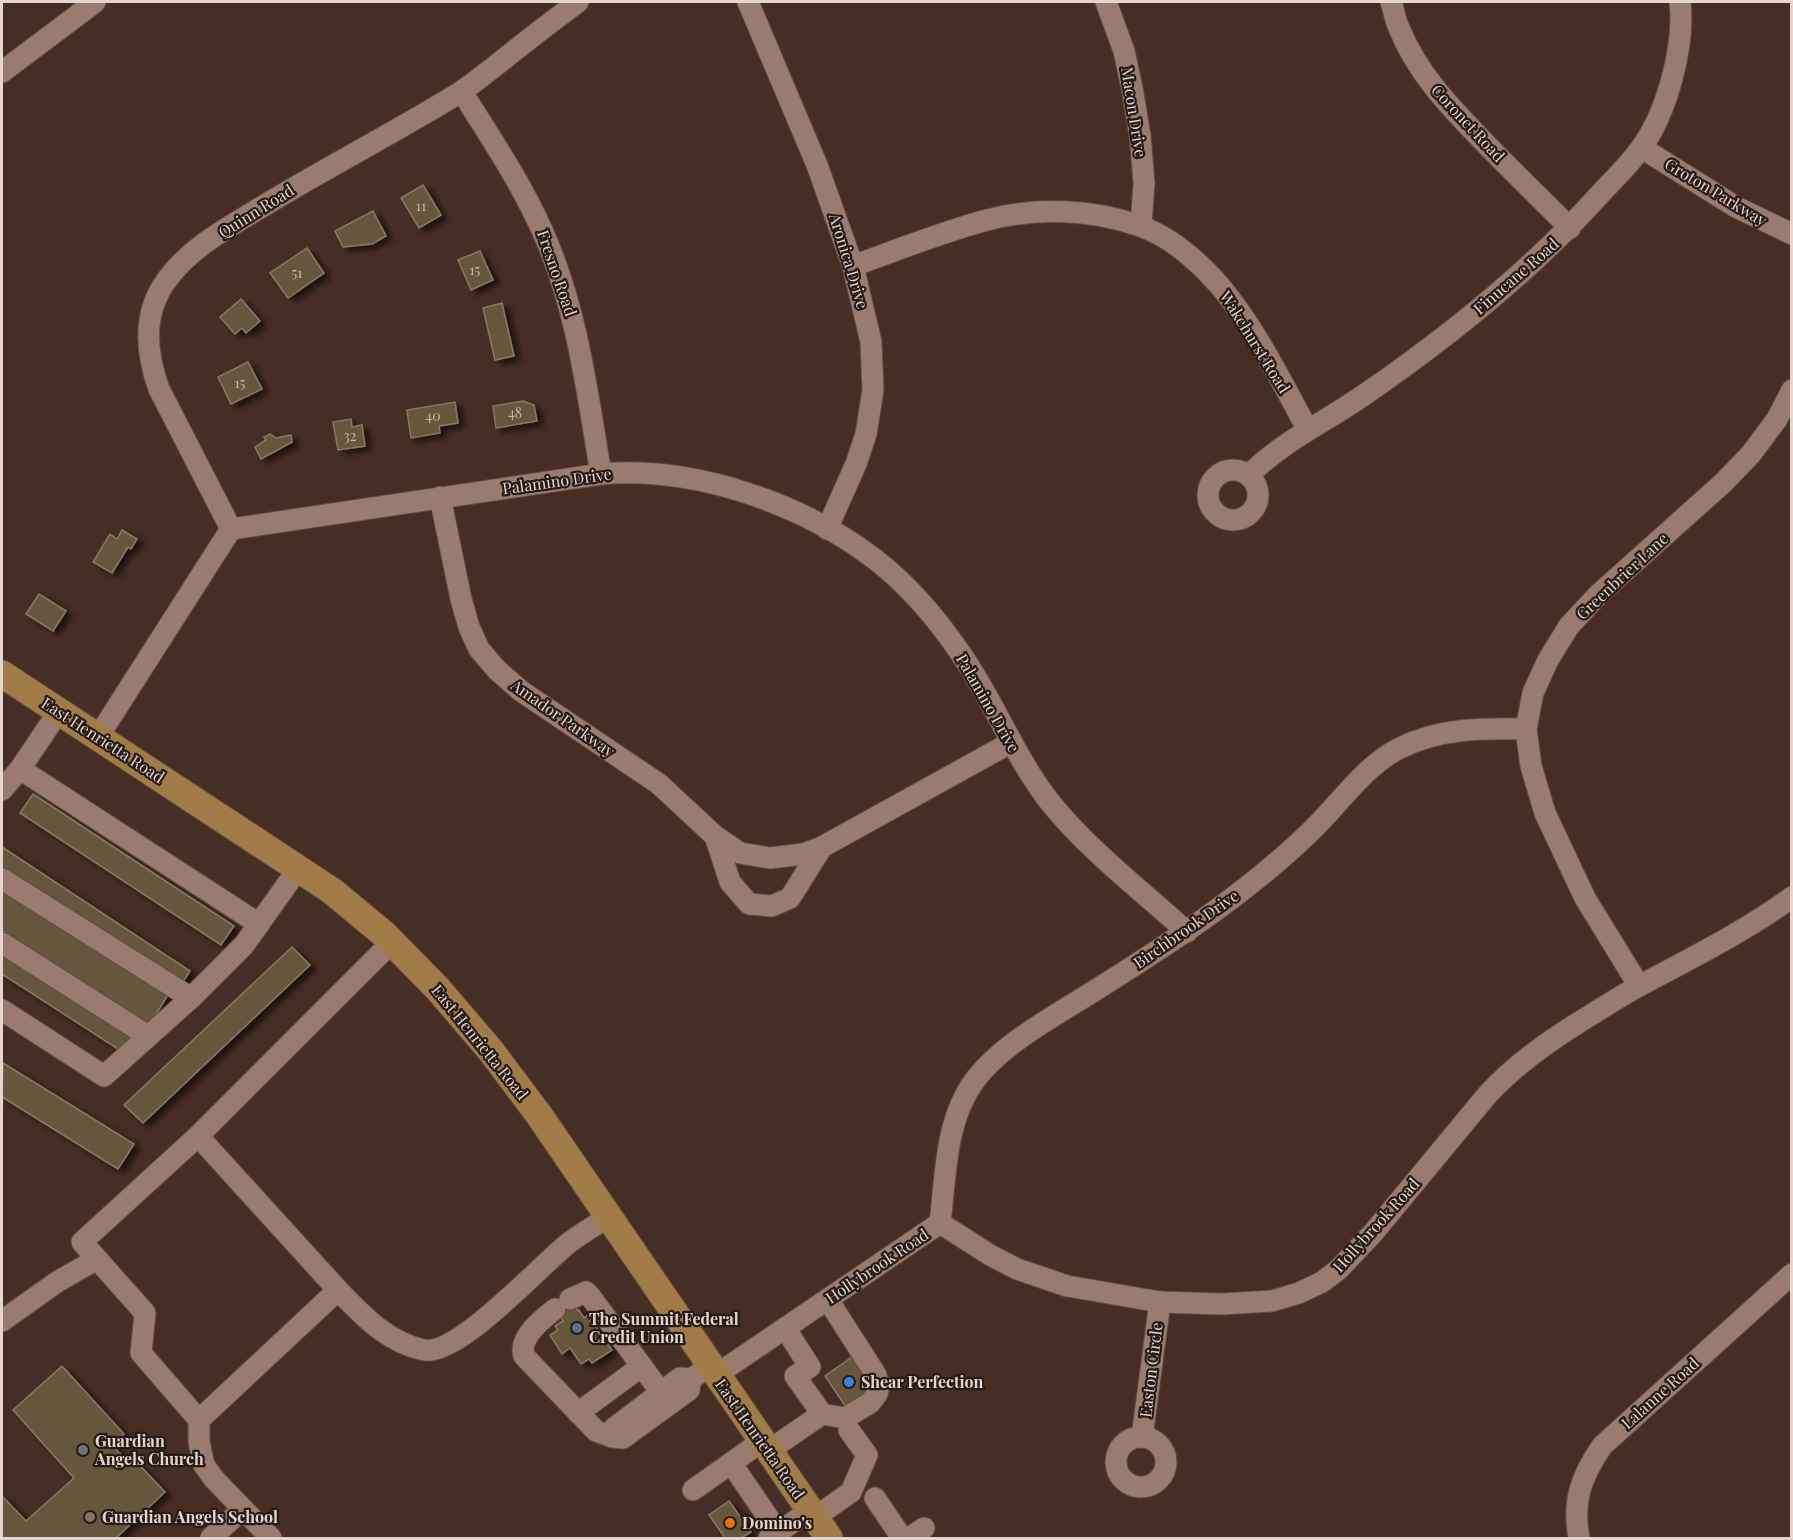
<svg xmlns="http://www.w3.org/2000/svg" width="1793" height="1540" font-family="'Playfair Display',serif">
<defs>
<filter id="shadow"><feDropShadow dx="6" dy="4" stdDeviation="3" flood-color="#0009"/></filter>
</defs>
<rect width="100%" height="100%" fill="#472e24"/>
<g fill="#66563d" stroke="#897960" stroke-width="1.5" filter="url(#shadow)">
<polygon points="423,185 441,215 419,228 401,198"/>
<polygon points="373,211 386,236 372,244 343,247 335,231"/>
<polygon points="307,248 324,273 288,298 270,273"/>
<polygon points="480,251 493,280 471,290 458,260"/>
<polygon points="241,299 260,321 246,333 242,328 235,334 220,317"/>
<polygon points="502,303 514,356 495,360 483,308"/>
<polygon points="248,362 262,389 231,404 218,377"/>
<polygon points="523,401 534,405 537,421 496,428 493,406"/>
<polygon points="455,402 458,423 439,426 440,433 411,438 407,410"/>
<polygon points="351,419 352,427 362,425 365,446 338,450 333,422"/>
<polygon points="270,434 276,438 291,435 292,442 261,459 255,447 266,440 264,437"/>
<polygon points="122,530 137,539 131,549 128,547 112,573 93,562 110,534 117,539"/>
<polygon points="39,594 66,611 53,631 26,614"/>
<polygon points="33,794 234,926 221,945 20,813"/>
<polygon points="2,847 190,971 181,985 2,868"/>
<polygon points="2,888 169,993 149,1026 2,931"/>
<polygon points="292,947 310,965 143,1123 124,1105"/>
<polygon points="2,952 131,1036 121,1051 2,974"/>
<polygon points="3,1063 134,1144 118,1169 2,1097"/>
<polygon points="567,1294 578,1311 579,1310 584,1318 588,1315 612,1350 592,1363 589,1359 581,1364 570,1348 562,1354 550,1335 558,1330 555,1326 563,1321 552,1304"/>
<polygon points="852,1357 873,1389 846,1407 825,1376"/>
<polygon points="62,1366 124,1434 112,1445 125,1459 130,1455 165,1492 116,1538 2,1538 2,1496 26,1521 74,1478 13,1410"/>
<polygon points="729,1501 751,1532 741,1538 725,1538 709,1515"/>
</g>
<g fill="none" stroke-linecap="round" stroke-linejoin="round">
<g stroke="#614b43" stroke-width="23">
<g id="minor">
<polyline points="748,2 817,165 853,266 871,342 873,390 866,434 856,464 827,529"/>
<polyline points="1106,2 1124,51 1132,88 1140,135 1144,183 1141,226"/>
<path d="M1391 2C1394 10 1395 20 1399 28 1417 73 1450 107 1483 141 1511 170 1541 199 1570 228"/>
<polyline points="2,72 95,2"/>
<path d="M462 92C490 137 520 181 542 230 577 307 587 391 601 474"/>
<polyline points="1642,148 1736,207 1792,234"/>
<path d="M853 266C897 250 942 232 987 220 1036 207 1093 209 1140 226 1171 237 1199 262 1220 286 1256 329 1281 381 1308 430"/>
<circle cx="1233" cy="495" r="25"/>
<path d="M1249 475C1283 441 1325 422 1364 395 1450 336 1532 270 1602 192 1615 178 1630 164 1641 148 1667 113 1685 45 1680 2"/>
<polyline points="440,497 461,599 469,627 479,649 497,670 521,691 659,784 715,836 740,853 770,858 803,854 822,847 1010,743"/>
<path d="M231 529 159 389C145 350 142 311 169 277 191 248 224 230 255 211 322 170 392 134 459 93 473 84 486 73 499 63 525 42 551 22 578 2"/>
<path d="M98 737 231 529 601 474C694 466 802 503 876 560 908 585 938 620 961 654 994 701 1013 754 1049 801 1088 850 1141 890 1187 932"/>
<polyline points="20,769 259,924"/>
<polyline points="2,790 20,769 59,711"/>
<polyline points="715,836 730,882 749,904 772,906 790,898 822,847"/>
<polyline points="2,879 191,998"/>
<polyline points="2,943 148,1036"/>
<polyline points="1639,986 1585,898 1545,813 1531,766 1526,729 1533,693 1548,660 1569,626 1599,594 1723,483 1751,454 1777,419 1792,390"/>
<polyline points="2,1010 104,1076 191,998 244,945 298,869"/>
<polyline points="198,1136 338,1290"/>
<path d="M940 1223 990 1255 1017 1269 1067 1286 1160 1302 1222 1304 1272 1301 1299 1293 1322 1282 1339 1269 1373 1233 1488 1094C1517 1063 1550 1040 1586 1018 1604 1007 1622 995 1641 985 1693 957 1744 932 1792 897"/>
<path d="M940 1223C946 1175 945 1120 975 1080 1003 1042 1062 1012 1102 986 1175 940 1247 893 1309 833 1338 806 1362 768 1398 749 1438 728 1483 728 1526 729"/>
<polyline points="570,1299 586,1292 590,1296 660,1391"/>
<path d="M555 1309C542 1319 518 1338 524 1356L596 1431 612 1437 623 1438 689 1390 691 1379"/>
<polyline points="2,1321 57,1282 97,1259"/>
<polyline points="716,1375 940,1223"/>
<polyline points="578,1413 642,1366"/>
<polyline points="822,1414 845,1418 870,1403 877,1394 879,1386 876,1375 828,1300"/>
<path d="M199 1420 338 1290C362 1315 388 1343 424 1350 459 1356 540 1265 570 1242 582 1233 596 1225 608 1217"/>
<polyline points="614,1428 680,1378 691,1379 701,1372"/>
<polyline points="1142,1437 1160,1302"/>
<circle cx="1141" cy="1462" r="25"/>
<polyline points="768,1451 822,1414 795,1376 810,1367 785,1328"/>
<polyline points="731,1463 778,1532 769,1538"/>
<polyline points="693,1490 762,1441"/>
<polyline points="875,1498 902,1538"/>
<polyline points="814,1518 851,1492 867,1455 849,1430"/>
<polyline points="778,1532 810,1511"/>
<polyline points="211,1538 243,1509"/>
<polyline points="271,1538 214,1479 204,1465 199,1442 199,1420 141,1353 145,1313 82,1242 198,1136 392,942"/>
<polyline points="909,1538 924,1528"/>
<path d="M1579 1538C1572 1501 1581 1477 1602 1446L1792 1274"/>
</g>
</g>
<g stroke="#614b43" stroke-width="29">
<polyline id="major" points="2,674 332,891 385,935 438,989 491,1051 539,1115 829,1538"/>
</g>
<use href="#minor" stroke="#997b6f" stroke-width="21"/>
<use href="#major" stroke="#a17c48" stroke-width="27"/>
</g>
<circle fill="#5c6f8a" stroke="#251a15" stroke-width="2" cx="577" cy="1328" r="6"/>
<circle fill="#3f7fe0" stroke="#251a15" stroke-width="2" cx="849" cy="1382" r="6"/>
<circle fill="#6b7280" stroke="#251a15" stroke-width="2" cx="83" cy="1450" r="6"/>
<circle fill="#8d6e63" stroke="#251a15" stroke-width="2" cx="90" cy="1517" r="6"/>
<circle fill="#e8710a" stroke="#251a15" stroke-width="2" cx="730" cy="1523" r="6"/>
<g text-anchor="middle" stroke-width="4.5" stroke-linejoin="round" paint-order="stroke">
<g font-size="14" fill="#c6b5aa">
<text x="421" y="211">11</text>
<text x="475" y="275">15</text>
<text x="297" y="278">51</text>
<text x="240" y="388">15</text>
<text x="515" y="418">48</text>
<text x="433" y="421">40</text>
<text x="350" y="441">32</text>
</g>
<g font-size="16" fill="#e6d5cf" stroke="#251a15">
<text transform="translate(1134 112) rotate(81)" y="6">Macon Drive</text>
<text transform="translate(1468 123) rotate(47)" y="6">Coronet Road</text>
<text transform="translate(1716 192) rotate(31)" y="6">Groton Parkway</text>
<text transform="translate(256 211) rotate(-32)" y="6">Quinn Road</text>
<text transform="translate(849 261) rotate(73)" y="6">Aronica Drive</text>
<text transform="translate(557 273) rotate(71)" y="6">Fresno Road</text>
<text transform="translate(1516 276) rotate(-41)" y="6">Finucane Road</text>
<text transform="translate(1255 342) rotate(58)" y="6">Wakehurst Road</text>
<text transform="translate(557 481) rotate(-8)" y="6">Palamino Drive</text>
<text transform="translate(1622 576) rotate(-43)" y="6">Greenbrier Lane</text>
<text transform="translate(988 703) rotate(60)" y="6">Palamino Drive</text>
<text transform="translate(563 718) rotate(35)" y="6">Amador Parkway</text>
<text transform="translate(103 740) rotate(33)" y="6">East Henrietta Road</text>
<text transform="translate(1186 929) rotate(-35)" y="6">Birchbrook Drive</text>
<text transform="translate(480 1042) rotate(51)" y="6">East Henrietta Road</text>
<text transform="translate(1376 1225) rotate(-48)" y="6">Hollybrook Road</text>
<text transform="translate(877 1266) rotate(-34)" y="6">Hollybrook Road</text>
<text transform="translate(1151 1370) rotate(-83)" y="6">Easton Circle</text>
<text transform="translate(1660 1393) rotate(-42)" y="6">Lalanne Road</text>
<text transform="translate(760 1439) rotate(55)" y="6">East Henrietta Road</text>
</g>
<g font-size="16" font-weight="bold" fill="#e6d5cf" stroke="#251a15" text-anchor="start">
<text x="589" y="1325">The Summit Federal<tspan x="589" dy="18">Credit Union</tspan></text>
<text x="861" y="1388">Shear Perfection</text>
<text x="95" y="1447">Guardian<tspan x="95" dy="18">Angels Church</tspan></text>
<text x="102" y="1523">Guardian Angels School</text>
<text x="742" y="1529">Domino's</text>
</g>
</g>
<rect width="1793" height="1540" fill="none" stroke="#e6d5cf" stroke-width="6"/>
</svg>
